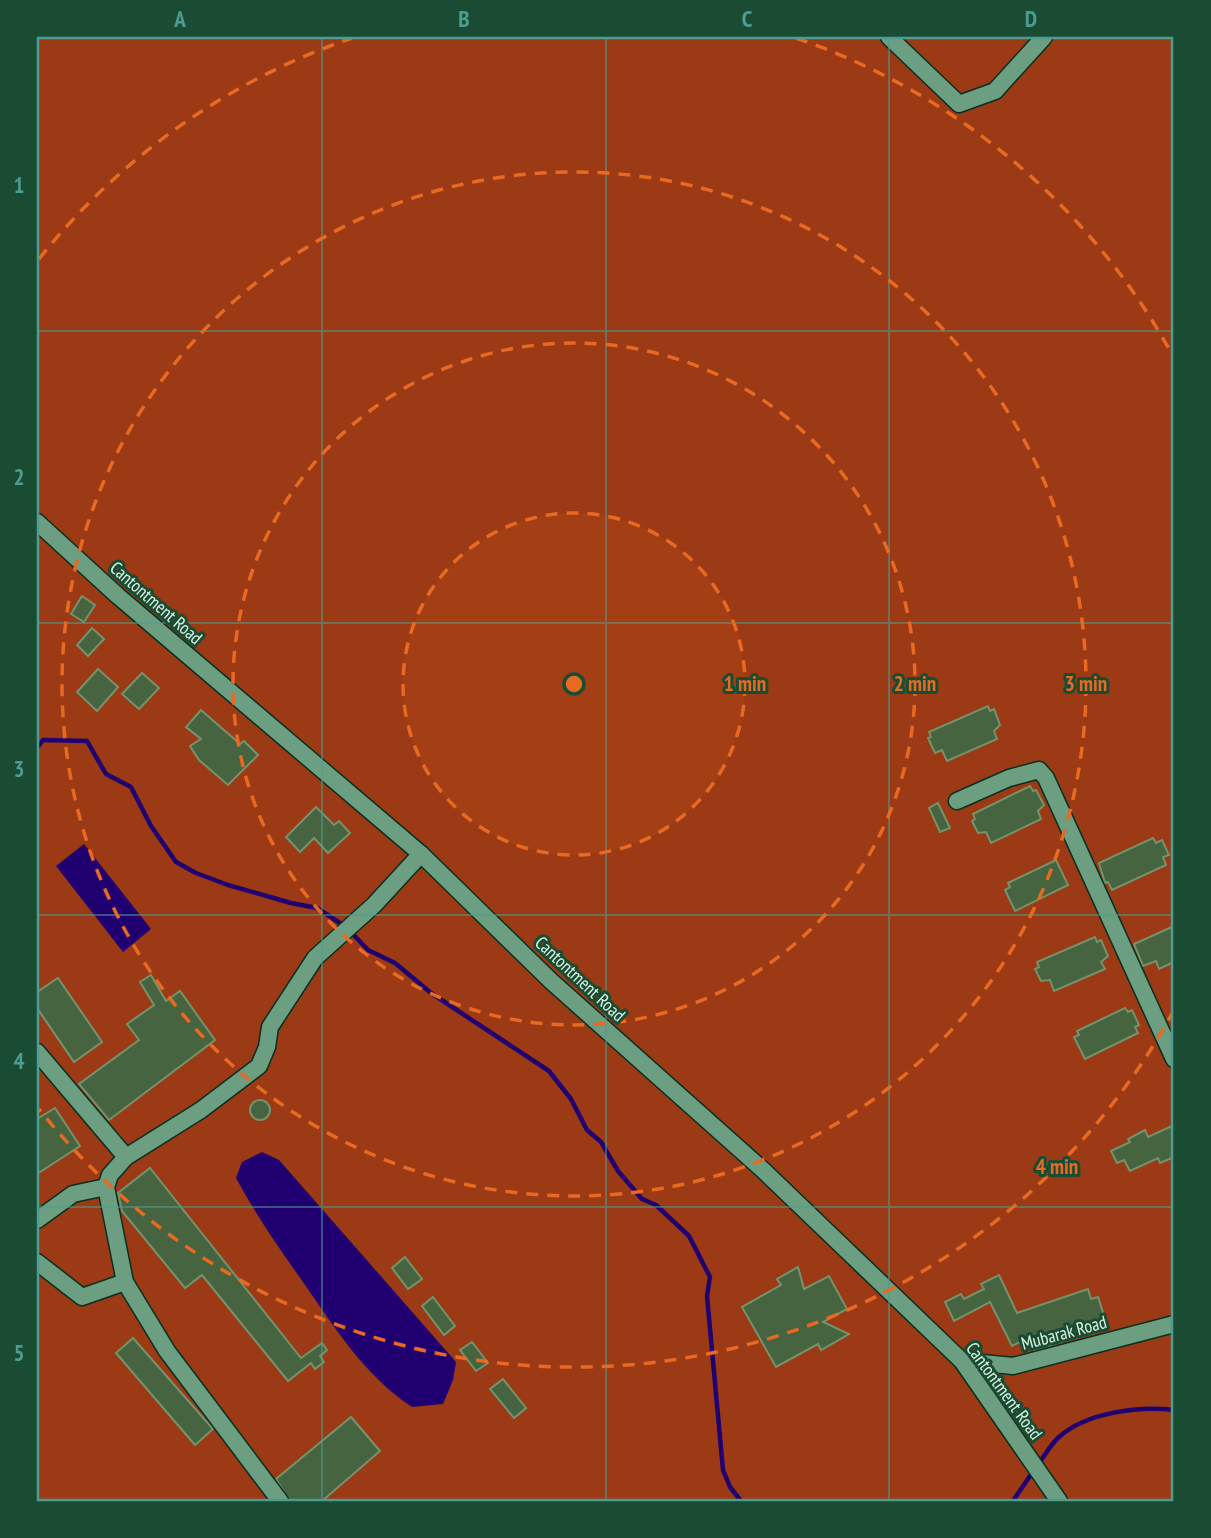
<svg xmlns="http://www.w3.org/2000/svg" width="1211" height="1538" font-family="'PT Sans Narrow',sans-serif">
<rect width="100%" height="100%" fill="#1a4c34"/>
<rect fill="#9b3a14" x="37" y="37" width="1137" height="1464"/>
<g fill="#200071">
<polygon points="84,844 151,929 123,952 56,866"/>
<path d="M262 1152 279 1160 456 1362 453 1380 443 1404 412 1407C365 1376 335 1328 303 1282 279 1248 256 1215 236 1178L242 1162Z"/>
</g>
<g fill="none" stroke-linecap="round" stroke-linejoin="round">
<g stroke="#200071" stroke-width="4.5">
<polyline points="37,748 43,740 87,741 106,774 131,787 151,826 176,862 196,873 228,885 291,903 317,908 346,927 368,950 395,963 431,993 549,1071 571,1099 587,1130 601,1142 618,1171 642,1199 656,1205 689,1236 710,1277 707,1296 723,1470 730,1487 741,1501"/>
<path d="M1039 1463C1045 1455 1051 1444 1059 1437 1087 1412 1139 1406 1174 1410"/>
<polyline points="1013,1501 1034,1470"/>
</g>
</g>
<g fill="#46643f" stroke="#74936c" stroke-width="2">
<polygon points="82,596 95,605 84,622 71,614"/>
<polygon points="92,628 104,639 88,656 77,645"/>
<polygon points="98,669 118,687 97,711 77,692"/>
<polygon points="142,673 159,688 139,709 122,694"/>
<polygon points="988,706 990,711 994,709 1000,725 994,731 997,739 947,761 942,750 935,753 928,738 931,737 929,732"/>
<polygon points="201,710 240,744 244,741 258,755 228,785 199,760 190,746 201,739 186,727"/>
<polygon points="1030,786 1033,791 1036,790 1044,805 1038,811 1041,819 991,843 986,832 978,833 972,821 975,819 973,814"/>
<polygon points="938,803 950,828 940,832 929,808"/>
<polygon points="316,807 334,825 339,821 350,833 328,853 314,838 300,852 286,837"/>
<polygon points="1153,838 1156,843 1162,840 1169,855 1163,857 1166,865 1112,890 1108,882 1105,883 1099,863"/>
<polygon points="1056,860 1068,885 1015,911 1005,890 1010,887 1008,883"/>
<polygon points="1174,926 1174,962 1159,969 1156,961 1143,966 1134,944"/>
<polygon points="1095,937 1097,942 1101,940 1108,956 1101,962 1105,969 1054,991 1050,980 1041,981 1035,969 1039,967 1037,962"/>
<polygon points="151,975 166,1001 180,991 215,1040 109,1120 79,1084 139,1040 127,1024 154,1005 140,982"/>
<polygon points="58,978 102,1042 74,1062 37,1008 37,992"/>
<polygon points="1125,1008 1128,1012 1132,1010 1139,1025 1135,1027 1138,1033 1085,1059 1074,1037 1079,1035 1077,1031"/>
<circle cx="260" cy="1110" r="10"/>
<polygon points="55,1108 80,1146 37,1174 37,1119"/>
<polygon points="1174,1125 1174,1157 1160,1163 1158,1158 1130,1171 1124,1160 1117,1163 1111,1151 1130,1142 1128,1139 1145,1130 1148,1137"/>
<polygon points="150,1168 301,1358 322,1343 327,1350 320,1356 324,1362 315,1369 311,1363 288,1381 202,1275 185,1288 122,1211 118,1193"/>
<polygon points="405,1257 422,1279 408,1289 392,1268"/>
<polygon points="798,1267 804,1289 829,1276 847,1309 823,1322 849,1334 821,1350 818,1344 776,1367 742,1307 781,1285 777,1279"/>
<polygon points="999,1275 1017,1313 1088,1289 1091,1299 1098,1297 1108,1328 1034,1350 1030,1337 1012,1346 990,1302 954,1321 945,1302 961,1294 964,1299 984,1289 981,1284"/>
<polygon points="433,1297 455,1326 444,1335 422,1306"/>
<polygon points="133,1338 213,1429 195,1445 116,1353"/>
<polygon points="472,1342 488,1363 476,1371 460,1350"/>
<polygon points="503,1379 526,1408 514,1418 490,1389"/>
<polygon points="351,1417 380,1451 322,1501 290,1501 276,1479"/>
</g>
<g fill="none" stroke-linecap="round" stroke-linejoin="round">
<g stroke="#09301e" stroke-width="19">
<g id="minor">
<polyline points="889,37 959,104 995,91 1044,37"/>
<polyline points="37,522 118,596 421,854 551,981 763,1170 962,1361 1059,1501"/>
<polyline points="957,801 1009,778 1039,770 1046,778 1174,1059"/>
<polyline points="37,1052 126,1157"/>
<polyline points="37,1220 73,1194 106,1187"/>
<polyline points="37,1262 82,1297 125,1282"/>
<polyline points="962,1361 1013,1366 1174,1324"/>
<polyline points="280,1501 167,1351 125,1282 106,1187 110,1175 126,1157 201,1110 259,1066 267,1047 270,1027 315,958 374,905 421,854"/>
</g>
</g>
<use href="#minor" stroke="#6c9e82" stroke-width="16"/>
</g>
<path fill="none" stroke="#4c9c92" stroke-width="2" stroke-opacity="0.55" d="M322 37V1501M606 37V1501M889 37V1501M37 331H1174M37 623H1174M37 915H1174M37 1207H1174"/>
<circle cx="574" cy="684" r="171" fill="#e76922" fill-opacity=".12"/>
<g fill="none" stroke="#e76922" stroke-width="3.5" stroke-dasharray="12 9">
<circle cx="574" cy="684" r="171"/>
<circle cx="574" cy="684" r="341"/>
<circle cx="574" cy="684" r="512"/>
<path d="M1174 1010A683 683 0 0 1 39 1109M39 259A683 683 0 0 1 352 38M796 38A683 683 0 0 1 1174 358"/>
</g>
<g text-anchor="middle" stroke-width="6" stroke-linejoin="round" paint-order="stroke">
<g font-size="18" fill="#dbf5e5" stroke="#1a4c34">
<text transform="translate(156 603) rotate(41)" y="6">Cantontment Road</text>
<text transform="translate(580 979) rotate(43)" y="6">Cantontment Road</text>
<text transform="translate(1064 1333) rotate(-15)" y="6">Mubarak Road</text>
<text transform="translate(1004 1391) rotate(54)" y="6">Cantontment Road</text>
</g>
</g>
<circle cx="574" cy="684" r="10" fill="#e76922" stroke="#1a4c34" stroke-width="3.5"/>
<g font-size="21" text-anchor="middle" font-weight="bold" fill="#e76922" stroke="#1a4c34" stroke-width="6" stroke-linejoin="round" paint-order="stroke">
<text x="745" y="691">1 min</text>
<text x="915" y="691">2 min</text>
<text x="1086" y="691">3 min</text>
<text x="1057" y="1174">4 min</text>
</g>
<rect width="1211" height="1538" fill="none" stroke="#1a4c34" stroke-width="77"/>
<rect x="38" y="38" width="1134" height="1462" fill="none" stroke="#4c9c92" stroke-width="2.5"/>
<g font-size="23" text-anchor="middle" font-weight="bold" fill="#4c9c92">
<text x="180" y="27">A</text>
<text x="464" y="27">B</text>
<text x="747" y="27">C</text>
<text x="1031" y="27">D</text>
<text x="19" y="193">1</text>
<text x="19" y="485">2</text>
<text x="19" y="777">3</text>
<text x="19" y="1069">4</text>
<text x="19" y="1361">5</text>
</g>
</svg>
